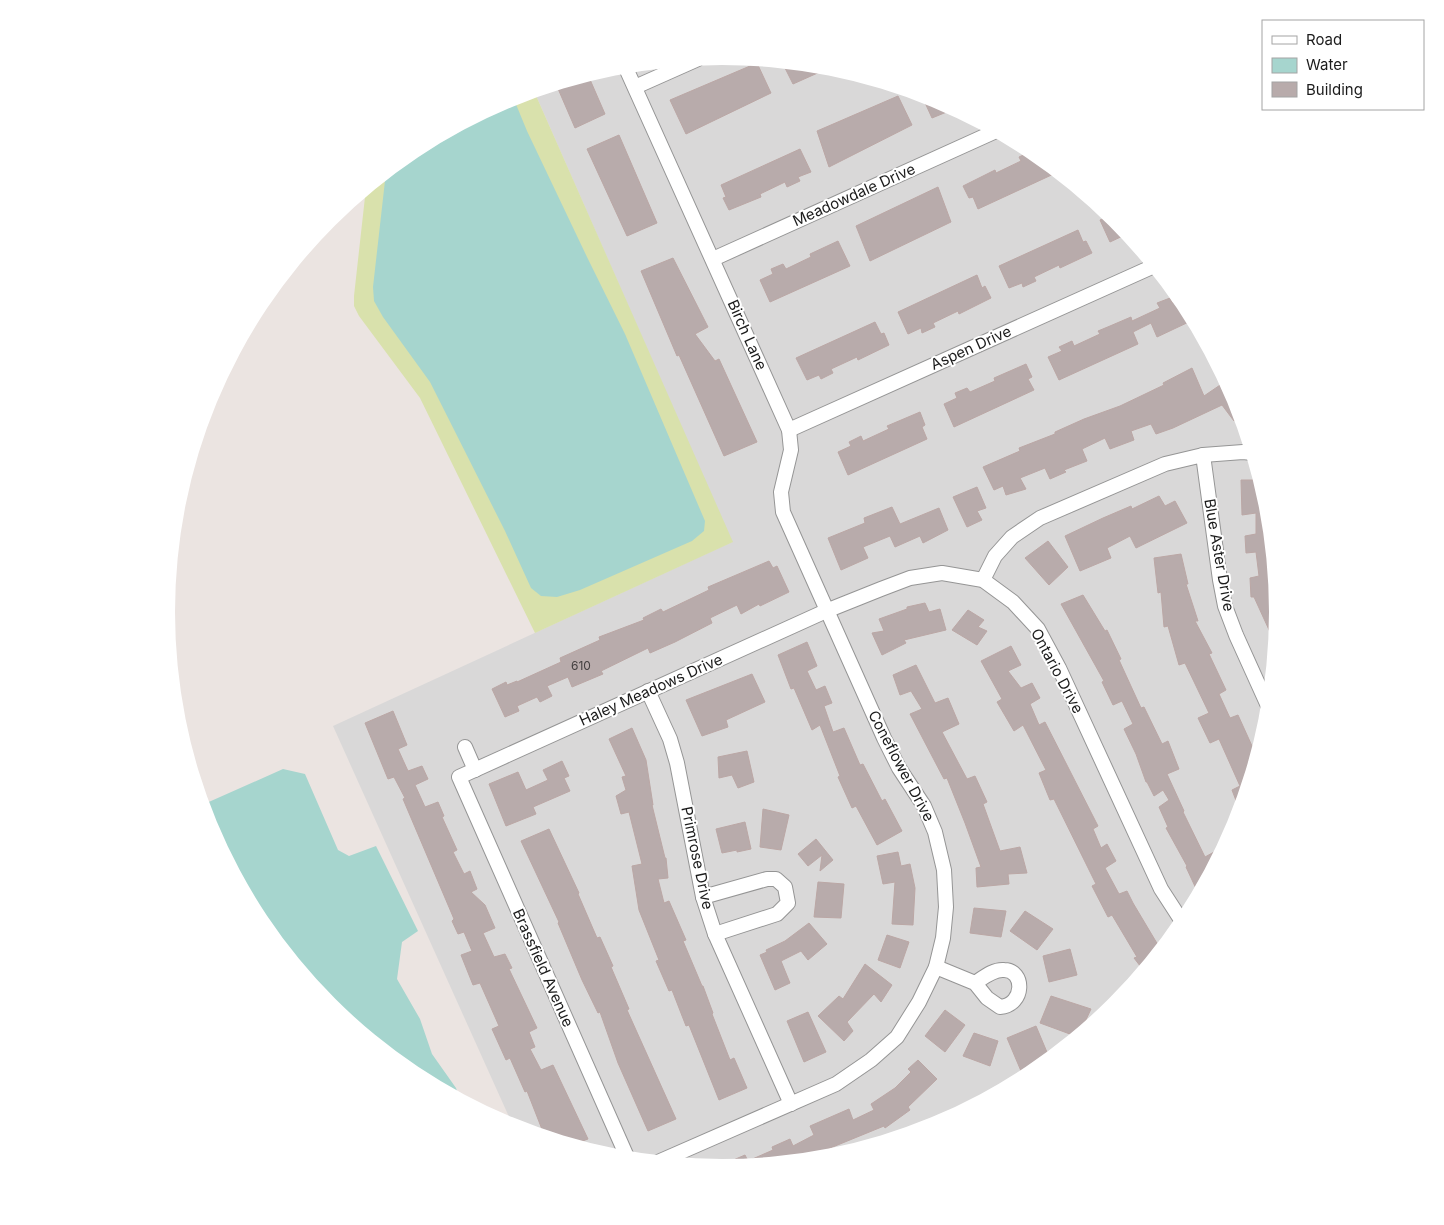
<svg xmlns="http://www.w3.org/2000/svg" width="1444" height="1225" font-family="Inter,sans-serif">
<rect width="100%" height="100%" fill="#ebe4e1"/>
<polygon fill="#d9d8d8" points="722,56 831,67 935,99 1031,150 1116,219 1185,304 1236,400 1268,504 1278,613 1268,721 1236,826 1184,922 1115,1006 1031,1075 935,1127 830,1158 722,1169 613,1158 514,1128 333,726 732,542 534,91 614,67"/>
<polygon fill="#d9e1ac" points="534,91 733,542 535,633 420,398 359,316 354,306 354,296 366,188 413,150 509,98"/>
<g fill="#a6d5ce">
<polygon points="513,97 527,131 587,257 625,334 705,521 704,531 692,541 580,590 557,597 541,596 531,588 505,531 430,382 383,317 374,301 373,287 386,172 413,150"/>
<polygon points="283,769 305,774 338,850 349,856 376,846 418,931 402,942 397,979 420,1019 432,1054 456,1088 460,1100 413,1075 328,1006 259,921 208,825 202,805"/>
</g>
<g fill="#b8abab" stroke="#bba7a5">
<polygon points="782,62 830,67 831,67 793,84"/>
<polygon points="757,63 771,93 686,134 670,100"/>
<polygon points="588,75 605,114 575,128 556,84"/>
<polygon points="921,94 935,99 954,109 932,118"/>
<polygon points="898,96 912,125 829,167 817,131"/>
<polygon points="619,135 657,223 627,236 587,149"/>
<polygon points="800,149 811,172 798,177 800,181 787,187 785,182 760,194 761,197 729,210 723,198 726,197 721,185"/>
<polygon points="1032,151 1058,172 978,209 973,197 969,198 963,186 995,170 996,173 1021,161 1019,157"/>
<polygon points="938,187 951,222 870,261 856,226"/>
<polygon points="1111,215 1127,234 1110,242 1100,220"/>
<polygon points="1078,230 1083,242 1086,241 1092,253 1060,268 1059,265 1034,277 1036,281 1023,287 1022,283 1009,288 999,266"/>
<polygon points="838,241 850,266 770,302 760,280 773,274 771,269 783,264 786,269 811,257 810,254"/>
<polygon points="673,258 708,327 695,334 715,361 719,359 757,442 724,456 679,355 677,356 641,271"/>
<polygon points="977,275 982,288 985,286 991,298 959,314 958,311 933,323 935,327 922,333 921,328 908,334 898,312"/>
<polygon points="1170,298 1172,303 1181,299 1193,320 1157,337 1151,323 1133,332 1138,344 1059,380 1048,357 1062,351 1059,347 1072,341 1074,346 1100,334 1098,331 1110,326 1131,317 1132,321 1160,308 1157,303"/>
<polygon points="875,322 881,334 884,333 889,345 858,360 857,357 831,369 833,373 821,379 819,375 807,380 796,358"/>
<polygon points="1026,364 1032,377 1028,379 1034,390 954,427 944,404 957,398 955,393 967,388 970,392 995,381 994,378"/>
<polygon points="1192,368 1204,396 1226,381 1236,400 1241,416 1234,421 1222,405 1173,428 1156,434 1151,424 1131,431 1134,440 1110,449 1105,438 1082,449 1087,461 1064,470 1066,472 1050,479 1045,468 1020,478 1026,489 1006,495 1003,486 994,490 983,467 1020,451 1019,448 1055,434 1055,432 1084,419 1120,406 1164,385 1163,383"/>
<polygon points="920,412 925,425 922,427 927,439 848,475 838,452 851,446 849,442 861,436 863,441 889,429 887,426"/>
<polygon points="1241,480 1260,480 1268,504 1278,613 1275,643 1254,597 1251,597 1250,578 1259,576 1256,552 1246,553 1245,536 1256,534 1256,513 1242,515"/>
<polygon points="977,487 986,508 977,511 982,520 967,527 953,497"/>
<polygon points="1159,496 1165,506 1175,501 1187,523 1136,548 1130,536 1107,548 1111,558 1080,571 1065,536 1103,518 1131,506 1132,509"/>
<polygon points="892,507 900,524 939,508 948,530 923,543 920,536 895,547 890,536 863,547 868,558 841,570 828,538 865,523 864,518"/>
<polygon points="1048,541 1068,567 1049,585 1025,558"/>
<polygon points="1181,554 1188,584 1186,584 1198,621 1195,621 1212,653 1209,654 1226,690 1219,694 1230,718 1238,715 1257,757 1249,760 1253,768 1240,811 1232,790 1240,786 1219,739 1210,743 1198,718 1209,713 1185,663 1179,665 1168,626 1164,627 1161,592 1158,593 1154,558"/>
<polygon points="769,561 773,568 777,566 789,592 760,606 759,604 741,614 737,605 710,618 712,623 675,642 650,653 648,648 601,671 603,674 572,687 568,677 547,686 552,696 540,702 537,697 517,706 519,711 505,717 492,689 506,682 507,685 517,681 517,682 561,662 560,658 600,640 599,637 644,620 643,618 661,609 663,612 709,590 708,587"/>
<polygon points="1083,595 1105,631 1107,630 1121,659 1119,660 1141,708 1144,707 1162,744 1168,741 1179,769 1167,774 1184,811 1183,812 1205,857 1225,846 1199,895 1186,867 1187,866 1166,828 1168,827 1159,807 1169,800 1163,790 1154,796 1147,782 1146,782 1136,754 1124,729 1133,724 1122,701 1113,705 1102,682 1104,681 1061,604"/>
<polygon points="925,603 929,612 940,609 946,630 904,640 906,643 882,655 872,633 884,631 879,619 907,609 907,607"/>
<polygon points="968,610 984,620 978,627 987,631 977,645 952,630"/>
<polygon points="807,642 817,666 807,671 816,690 825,686 832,703 824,706 833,732 844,728 860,765 863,764 882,801 885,799 902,831 877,845 856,806 852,808 838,777 840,776 820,725 812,730 794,688 791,689 778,655"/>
<polygon points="1011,646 1021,665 1008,671 1021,688 1032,683 1040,698 1030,704 1039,725 1045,722 1098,826 1093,829 1101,848 1107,844 1116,861 1105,868 1119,894 1127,891 1133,903 1161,950 1144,971 1134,958 1137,957 1112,915 1108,917 1092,886 1096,884 1054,799 1050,800 1039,773 1046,770 1023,725 1014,731 997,702 1002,699 981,661"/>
<polygon points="916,665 935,703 948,698 959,724 942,732 967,779 975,776 987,802 983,804 1000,851 1020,847 1027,873 1008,874 1009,884 977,887 976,868 981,867 965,823 947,778 944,779 910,714 922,709 911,691 900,695 893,675"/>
<polygon points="752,674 765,702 726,720 728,727 702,736 686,700"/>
<polygon points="393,711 407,745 398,749 408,771 422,766 428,779 415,785 425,807 438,802 444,816 442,817 457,850 453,852 464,874 470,871 477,889 471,892 485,905 495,928 483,933 494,957 505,954 512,968 509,969 537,1028 529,1032 535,1047 530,1049 541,1070 553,1065 588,1139 572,1145 545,1137 527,1091 525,1092 510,1058 506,1060 492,1029 499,1026 480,983 473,985 461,955 472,951 464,932 458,934 452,921 454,919 403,799 405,798 394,777 388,779 365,723"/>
<polygon points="632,728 646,760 653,805 652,805 665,858 666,858 668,878 658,879 664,903 669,901 686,940 683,941 702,986 703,986 713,1013 712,1014 730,1060 734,1058 747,1088 719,1100 689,1025 686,1026 672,990 669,991 656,961 659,960 639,910 632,866 642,864 629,812 621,814 616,796 626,790 622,777 626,776 609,739"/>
<polygon points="747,751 754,782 738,788 732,775 719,778 718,757"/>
<polygon points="562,761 569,776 564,778 570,791 533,807 536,814 506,826 489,784 518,772 526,790 548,780 543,770"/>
<polygon points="763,809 789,815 781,850 760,847"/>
<polygon points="745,822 751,849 737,852 737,850 722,853 716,829"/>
<polygon points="549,829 579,893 578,894 597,938 600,937 613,966 611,967 629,1009 627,1010 676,1119 648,1131 618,1063 600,1012 598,1013 582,980 558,923 559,922 521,841"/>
<polygon points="816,839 833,860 820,871 822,855 808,866 798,854"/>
<polygon points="898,852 901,866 910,864 915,888 913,925 892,924 895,882 883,884 877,856"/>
<polygon points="818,882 844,884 841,918 814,917"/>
<polygon points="974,908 1006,911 1001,937 970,933"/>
<polygon points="1025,911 1053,929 1037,950 1010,931"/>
<polygon points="809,923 827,944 808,960 801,951 781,961 790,983 775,990 760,955 767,952 766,950 785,941"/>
<polygon points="887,935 909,942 900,968 878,960"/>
<polygon points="1070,949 1077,975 1049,982 1043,956"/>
<polygon points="865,964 892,985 881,1002 874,994 847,1022 853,1031 844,1041 818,1016 839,996 843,999"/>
<polygon points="1051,996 1091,1009 1078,1037 1040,1023"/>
<polygon points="945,1010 965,1025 945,1052 925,1036"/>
<polygon points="808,1012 826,1052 804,1062 787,1021"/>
<polygon points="1036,1026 1049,1057 1021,1071 1007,1038"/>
<polygon points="974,1033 998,1041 990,1066 963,1056"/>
<polygon points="918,1060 937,1079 908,1107 910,1110 885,1128 884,1126 796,1162 717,1168 717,1167 745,1155 748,1161 773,1150 772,1147 790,1139 793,1146 814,1135 810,1126 849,1109 853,1120 874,1110 871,1104 895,1088 911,1072 908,1069"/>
</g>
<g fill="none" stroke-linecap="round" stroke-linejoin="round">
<g stroke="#959595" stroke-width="16">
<g id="minor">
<polyline points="625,66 789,430 791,450 781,492 783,512 884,738 899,768 924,806 935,832 944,870 946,907 943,938 936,967 919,1002 897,1037 871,1060 836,1084 658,1162"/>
<polyline points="635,87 698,59"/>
<polyline points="713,259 996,131"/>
<polyline points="789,430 1154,266"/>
<polyline points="1203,455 1220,580 1225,606 1236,635 1269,708"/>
<polyline points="983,580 995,556 1012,537 1040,518 1165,464 1203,455 1243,452 1252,453"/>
<polyline points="648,691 670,739 677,763 703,897 715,934 791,1104"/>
<polyline points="465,747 475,770"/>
<polyline points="703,897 767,879 776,879 785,887 788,903 777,914 715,934"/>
<path d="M936 967 975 983 987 998 1000 1007C1025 1005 1025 970 1004 970 993 969 983 978 975 983"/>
<polyline points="628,1159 459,777 826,611 881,589 910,578 942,573 983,580 1013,602 1038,629 1059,668 1161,889 1183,923"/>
</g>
</g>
<use href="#minor" stroke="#fff" stroke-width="14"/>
</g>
<g text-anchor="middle" stroke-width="4" stroke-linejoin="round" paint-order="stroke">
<g font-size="12" fill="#423f3f">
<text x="581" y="670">610</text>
</g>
<g font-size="15" fill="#1b1b1b" stroke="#fff">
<text transform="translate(854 195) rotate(-24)" y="5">Meadowdale Drive</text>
<text transform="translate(747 335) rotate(66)" y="5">Birch Lane</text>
<text transform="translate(971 348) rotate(-24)" y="5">Aspen Drive</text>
<text transform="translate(1219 555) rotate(80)" y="5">Blue Aster Drive</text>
<text transform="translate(1057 671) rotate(62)" y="5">Ontario Drive</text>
<text transform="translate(651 690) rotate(-24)" y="5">Haley Meadows Drive</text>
<text transform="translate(901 766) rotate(62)" y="5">Coneflower Drive</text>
<text transform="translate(697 858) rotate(78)" y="5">Primrose Drive</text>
<text transform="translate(543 968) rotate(66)" y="5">Brassfield Avenue</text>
</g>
</g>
<path d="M0 0H1444V1225H0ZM175 612a547 547 0 1 1 1094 0a547 547 0 1 1-1094 0Z" fill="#fff" fill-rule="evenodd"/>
<rect x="1262" y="20" width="162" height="90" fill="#ffffff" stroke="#a4a4a4"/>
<rect x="1272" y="36" width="25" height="8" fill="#ffffff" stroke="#a4a4a4"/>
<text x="1306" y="45" font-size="15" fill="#1b1b1b">Road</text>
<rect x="1272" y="58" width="25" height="15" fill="#a6d5ce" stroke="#a4a4a4"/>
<text x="1306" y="70" font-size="15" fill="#1b1b1b">Water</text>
<rect x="1272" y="82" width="25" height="15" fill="#b8abab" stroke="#a4a4a4"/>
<text x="1306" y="95" font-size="15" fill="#1b1b1b">Building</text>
</svg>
